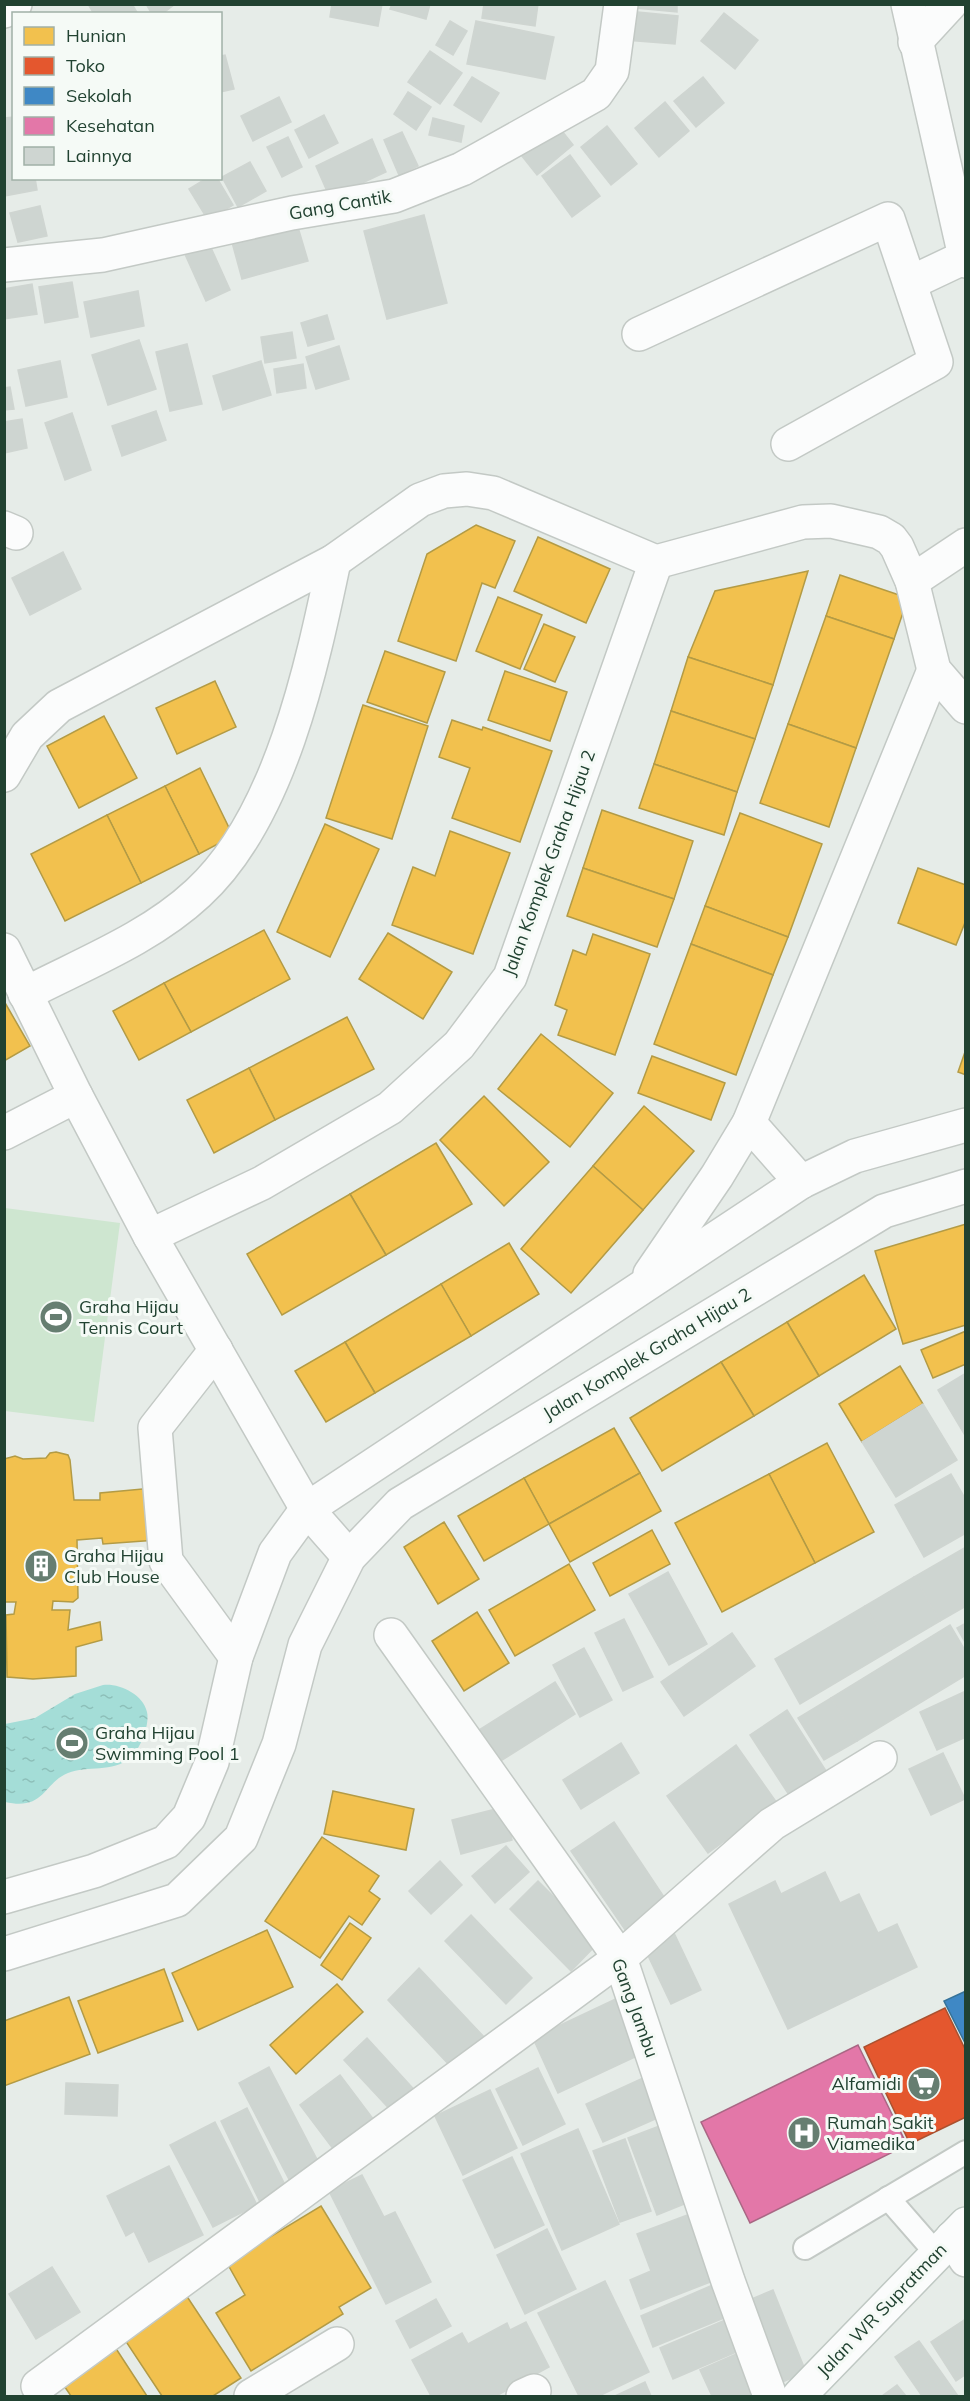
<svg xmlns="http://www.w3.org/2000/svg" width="970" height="2401" font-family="Mulish,sans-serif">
<defs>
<pattern id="water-ripples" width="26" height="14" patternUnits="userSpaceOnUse" patternTransform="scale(1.5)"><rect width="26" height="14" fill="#a4ddd7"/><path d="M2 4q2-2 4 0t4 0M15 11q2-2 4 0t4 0" fill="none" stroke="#8dbfb9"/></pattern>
</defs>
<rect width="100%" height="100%" fill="#e6ece8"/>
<polygon fill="#cee6d0" points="5,1208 120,1223 94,1422 5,1411"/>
<path fill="url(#water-ripples)" d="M103 1685C119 1683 143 1694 147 1712 150 1725 140 1750 130 1758 113 1773 87 1765 68 1773 43 1783 45 1811 5 1802V1724L35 1718 75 1694Z"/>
<g fill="#f2c14e" stroke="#b39b45" stroke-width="1.5">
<polygon points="476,525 515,541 495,588 482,583 456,661 398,641 427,554"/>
<polygon points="538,537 610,569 586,623 514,591"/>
<polygon points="808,571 773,685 688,657 715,591"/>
<polygon points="840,575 908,598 894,639 826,616"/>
<polygon points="498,597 542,615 520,669 476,651"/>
<polygon points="826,616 894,639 856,748 788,724"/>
<polygon points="544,624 575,637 555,682 524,669"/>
<polygon points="385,651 445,672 427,723 367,702"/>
<polygon points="688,657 773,685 755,739 671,711"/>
<polygon points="505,671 567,692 550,741 488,720"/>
<polygon points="215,681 236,727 177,754 156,708"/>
<polygon points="363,705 428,726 392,839 326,818"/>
<polygon points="671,711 755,739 737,792 654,764"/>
<polygon points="104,716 137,778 79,808 47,746"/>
<polygon points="452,720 482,730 483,727 552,751 520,842 452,818 470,768 439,757"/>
<polygon points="788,724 856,748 829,827 760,803"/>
<polygon points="654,764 737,792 724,835 639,808"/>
<polygon points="200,768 233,836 199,854 165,786"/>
<polygon points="165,786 199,854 141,883 107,815"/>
<polygon points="602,810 693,841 674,899 583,868"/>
<polygon points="740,813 822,844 788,937 705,906"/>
<polygon points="107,815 141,883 65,921 31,854"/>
<polygon points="325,824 379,849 330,957 277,932"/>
<polygon points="450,831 510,853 473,954 392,925 413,867 435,876"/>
<polygon points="583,868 674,899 657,947 567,916"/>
<polygon points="918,868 966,885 966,920 956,945 898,923"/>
<polygon points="705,906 788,937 773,975 691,944"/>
<polygon points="264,930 290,979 191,1032 164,983"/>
<polygon points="388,933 452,972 423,1019 359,979"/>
<polygon points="593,934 650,954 615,1055 558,1035 567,1010 555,1005 573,950 586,955"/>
<polygon points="691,944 773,975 736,1075 654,1044"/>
<polygon points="164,983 191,1032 139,1060 113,1011"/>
<polygon points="4,1001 30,1046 4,1061"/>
<polygon points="347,1017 374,1069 275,1120 249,1068"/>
<polygon points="541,1034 613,1093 570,1147 498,1089"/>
<polygon points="966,1049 966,1075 958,1072"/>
<polygon points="652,1056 725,1083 711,1120 638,1093"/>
<polygon points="249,1068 275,1120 214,1153 187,1100"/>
<polygon points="484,1096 549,1162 504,1206 440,1140"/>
<polygon points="644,1106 694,1151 643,1210 593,1166"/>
<polygon points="436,1143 472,1204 386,1255 350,1194"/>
<polygon points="593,1166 643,1210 571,1293 521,1249"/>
<polygon points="350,1194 386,1255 282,1315 247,1254"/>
<polygon points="966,1224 966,1325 903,1344 875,1251"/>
<polygon points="509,1243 539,1294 471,1336 441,1284"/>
<polygon points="864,1275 896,1329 819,1376 787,1322"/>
<polygon points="441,1284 471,1336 375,1393 345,1342"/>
<polygon points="787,1322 819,1376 754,1416 721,1362"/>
<polygon points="966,1331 966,1364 933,1378 921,1350"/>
<polygon points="345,1342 375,1393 326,1422 295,1371"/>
<polygon points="721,1362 754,1416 662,1471 630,1418"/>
<polygon points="900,1366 923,1404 862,1442 839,1404"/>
<polygon points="614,1428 640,1473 549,1524 524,1478"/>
<polygon points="827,1443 874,1532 815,1563 769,1474"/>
<polygon points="56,1452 68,1455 70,1460 74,1500 100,1500 100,1493 153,1488 157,1540 103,1544 102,1538 77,1540 78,1598 73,1602 53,1601 52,1610 70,1610 68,1630 100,1622 102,1640 76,1647 76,1676 33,1679 7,1677 6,1615 14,1614 16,1602 4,1602 4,1459 15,1456 23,1459 46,1458 50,1453"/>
<polygon points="640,1473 661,1511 570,1562 549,1524"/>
<polygon points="769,1474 815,1563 722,1612 675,1523"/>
<polygon points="524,1478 549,1524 484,1561 458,1516"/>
<polygon points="444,1522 479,1579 438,1604 404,1547"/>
<polygon points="652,1530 670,1564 610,1596 593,1563"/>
<polygon points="569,1564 595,1610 515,1656 489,1610"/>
<polygon points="477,1612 509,1663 464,1691 432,1641"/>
<polygon points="333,1791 414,1809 406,1850 324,1834"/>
<polygon points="322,1837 379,1876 369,1891 380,1899 362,1925 349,1916 320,1958 265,1921"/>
<polygon points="350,1923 371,1938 342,1980 321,1965"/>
<polygon points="267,1930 293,1987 198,2030 172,1973"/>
<polygon points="164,1969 183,2021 98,2053 78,2001"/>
<polygon points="337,1984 363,2012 296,2074 270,2045"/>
<polygon points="69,1997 90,2054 4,2086 4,2021"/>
<polygon points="321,2206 371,2288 339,2307 343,2314 251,2371 216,2313 245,2295 227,2263"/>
<polygon points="186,2295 241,2378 213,2396 162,2396 123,2337"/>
<polygon points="113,2344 147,2396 71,2396 60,2380"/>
</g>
<polygon fill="#e4572e" stroke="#aa512f" stroke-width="1.5" points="945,2008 966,2051 966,2117 910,2144 864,2047"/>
<polygon fill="#3f88c5" stroke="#367399" stroke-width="1.5" points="966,1991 966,2045 944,2001"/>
<polygon fill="#e377a8" stroke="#a96784" stroke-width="1.5" points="858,2045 907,2145 750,2223 701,2122"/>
<g fill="#ced5d1" stroke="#cfd5d1" stroke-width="1.5">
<polygon points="88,4 132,4 138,14 94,14"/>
<polygon points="146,4 175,4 162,14 152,14"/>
<polygon points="332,4 382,4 378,26 330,17"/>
<polygon points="392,4 430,4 426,19 390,9"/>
<polygon points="484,4 538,4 535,26 482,18"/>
<polygon points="625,4 677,4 677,12 625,7"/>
<polygon points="627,11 678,16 675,44 625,40"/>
<polygon points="724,13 758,40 735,69 701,41"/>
<polygon points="450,21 467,31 453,55 436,45"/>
<polygon points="476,21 554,37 545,79 467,64"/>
<polygon points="430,51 462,73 440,104 408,82"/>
<polygon points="225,55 234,89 220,92 220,56"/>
<polygon points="472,77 499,93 481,122 454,105"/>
<polygon points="703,77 724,103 696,127 674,101"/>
<polygon points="408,92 431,107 416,130 394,114"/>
<polygon points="279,97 291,122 253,141 241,116"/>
<polygon points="665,102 689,131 659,157 635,128"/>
<polygon points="324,115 338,143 309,158 295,130"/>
<polygon points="14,117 14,178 35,178 37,190 4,196 4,118"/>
<polygon points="433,118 464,126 461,142 429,135"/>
<polygon points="558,126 573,145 537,175 522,156"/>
<polygon points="607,126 637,164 611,185 581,147"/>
<polygon points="402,132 418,166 399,175 384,140"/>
<polygon points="288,137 302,167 282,177 267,147"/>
<polygon points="372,139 386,172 330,198 316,166"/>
<polygon points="570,155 600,196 572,217 542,176"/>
<polygon points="250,162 266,191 238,207 222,177"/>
<polygon points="207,178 217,178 233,205 208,220 189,189"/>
<polygon points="40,206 47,236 18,242 10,213"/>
<polygon points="424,215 447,303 387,319 364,231"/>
<polygon points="295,217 308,261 242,279 230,235"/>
<polygon points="208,241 230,290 206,301 184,252"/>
<polygon points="72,282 78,317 45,323 39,287"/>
<polygon points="32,284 37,314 4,319 4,289"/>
<polygon points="138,291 144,326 91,337 84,302"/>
<polygon points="327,315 334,339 308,346 301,323"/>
<polygon points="292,332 296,358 265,363 261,337"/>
<polygon points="139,340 156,389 108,405 92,355"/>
<polygon points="187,344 202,404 170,411 156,352"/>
<polygon points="339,346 349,379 316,389 306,357"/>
<polygon points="60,361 67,397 26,406 18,370"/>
<polygon points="261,361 271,395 223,410 213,376"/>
<polygon points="303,364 306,388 277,393 274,369"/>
<polygon points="10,387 14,409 4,410 4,388"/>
<polygon points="156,411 166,440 122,456 112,426"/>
<polygon points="72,413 91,470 65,480 45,423"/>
<polygon points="22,419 27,448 4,453 4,422"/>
<polygon points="63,552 81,589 30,615 12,578"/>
<polygon points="966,1373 966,1437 938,1390"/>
<polygon points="923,1404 957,1460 896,1497 862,1442"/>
<polygon points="951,1474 966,1500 966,1533 924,1557 895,1505"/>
<polygon points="966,1547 966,1606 940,1621 914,1577"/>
<polygon points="668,1572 707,1644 669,1665 629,1594"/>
<polygon points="914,1577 940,1621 891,1650 865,1606"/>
<polygon points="865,1606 891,1650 800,1704 775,1659"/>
<polygon points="624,1619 653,1677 623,1691 595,1633"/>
<polygon points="966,1623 966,1644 957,1628"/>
<polygon points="950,1625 966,1652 966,1675 857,1741 831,1698"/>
<polygon points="732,1633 755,1666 684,1716 661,1682"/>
<polygon points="584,1648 612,1700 580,1717 553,1665"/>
<polygon points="555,1682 575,1714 499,1762 479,1730"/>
<polygon points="966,1691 966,1737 937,1750 920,1712"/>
<polygon points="831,1698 857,1741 824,1760 798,1718"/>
<polygon points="787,1710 828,1774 791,1798 750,1735"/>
<polygon points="621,1743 639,1773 581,1809 563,1780"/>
<polygon points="736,1745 777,1803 708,1853 667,1796"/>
<polygon points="943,1753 965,1799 931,1815 909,1769"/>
<polygon points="504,1807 512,1840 461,1854 452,1820"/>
<polygon points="614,1822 670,1906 628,1934 571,1851"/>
<polygon points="506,1846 529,1872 495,1903 472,1876"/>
<polygon points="440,1861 462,1885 431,1914 409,1891"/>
<polygon points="825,1872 840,1903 859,1894 878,1933 897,1924 917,1967 788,2029 729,1904 775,1881 781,1894"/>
<polygon points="538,1881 599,1942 571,1971 510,1909"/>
<polygon points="471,1915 532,1978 506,2004 445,1941"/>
<polygon points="674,1933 701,1990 671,2004 644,1947"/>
<polygon points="419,1968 485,2038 453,2069 388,2000"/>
<polygon points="622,1996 648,2051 558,2093 533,2038"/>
<polygon points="367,2038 419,2095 396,2116 344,2060"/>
<polygon points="269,2067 323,2171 293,2187 239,2083"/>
<polygon points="538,2068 565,2124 523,2145 496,2089"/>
<polygon points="654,2073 671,2112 603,2142 586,2104"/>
<polygon points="340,2075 377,2124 337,2154 300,2105"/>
<polygon points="66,2083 118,2085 117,2116 65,2114"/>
<polygon points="490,2090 517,2148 463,2175 435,2116"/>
<polygon points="247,2108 287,2189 260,2202 221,2121"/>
<polygon points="215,2122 257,2205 213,2227 170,2145"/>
<polygon points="670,2122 699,2198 657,2215 628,2138"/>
<polygon points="578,2129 619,2224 562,2250 521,2154"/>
<polygon points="625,2139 651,2211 620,2222 593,2151"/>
<polygon points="512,2157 544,2225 495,2248 463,2180"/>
<polygon points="169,2166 203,2235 149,2262 134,2231 126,2236 107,2196"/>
<polygon points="362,2175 384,2217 395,2212 431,2282 386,2304 329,2191"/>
<polygon points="698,2211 723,2277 641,2309 630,2280 651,2271 637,2234"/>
<polygon points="547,2229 576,2289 525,2314 497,2255"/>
<polygon points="52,2267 80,2312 36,2339 9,2294"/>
<polygon points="605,2281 649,2372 599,2396 579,2396 538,2313"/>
<polygon points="722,2281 736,2313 653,2347 641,2316"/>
<polygon points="773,2290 806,2372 780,2383 747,2301"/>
<polygon points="436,2299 451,2326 410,2348 396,2321"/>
<polygon points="737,2315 750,2346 673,2379 660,2348"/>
<polygon points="964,2320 966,2374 956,2381 931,2342"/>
<polygon points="526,2322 549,2367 496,2396 431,2396 412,2360 462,2333 468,2344 507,2323 510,2330"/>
<polygon points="919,2341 958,2396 922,2396 895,2357"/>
<polygon points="743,2351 758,2396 712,2396 700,2370"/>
<polygon points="645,2382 651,2396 615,2396"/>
<polygon points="897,2385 906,2396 882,2396"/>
</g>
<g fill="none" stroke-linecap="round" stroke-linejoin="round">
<g stroke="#c3c9c5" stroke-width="26">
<g id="service">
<polyline points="888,2198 936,2253"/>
<polyline points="805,2248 966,2152"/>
</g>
</g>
<g stroke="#c3c9c5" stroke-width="36">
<g id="minor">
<polyline points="908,4 966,261"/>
<polyline points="4,11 15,4"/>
<polyline points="915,42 950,4"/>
<polyline points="4,265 103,255 292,213 394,196 462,169 596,94 612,71 621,4"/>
<polyline points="910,283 965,257"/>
<polyline points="639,334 888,219 936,362 788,444"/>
<polyline points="4,528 16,533"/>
<polyline points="912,581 966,545"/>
<polyline points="4,775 27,736 59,706 334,561 420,500 444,491 467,489 493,493 656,562 803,522 831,521 879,532 891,539 897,547 912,581 934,670 966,707"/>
<polyline points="4,950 76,1096 150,1236 307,1509 349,1557"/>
<path d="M25 994C83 964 150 938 198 893 280 818 312 666 334 561"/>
<polyline points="749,1123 801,1182"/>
<polyline points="4,1133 76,1096"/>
<polyline points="150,1236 262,1183 390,1108 459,1045 510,977 656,562"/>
<polyline points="650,1274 717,1176 749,1123 934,670"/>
<polyline points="216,1350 155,1428 166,1561 236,1657"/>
<polyline points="391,1635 620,1958 728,2281 770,2396"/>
<polyline points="4,1897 94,1871 166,1842 189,1817 212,1762 236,1657 275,1553 307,1509 801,1182 855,1156 966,1125"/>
<polyline points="4,1954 177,1900 241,1838 279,1744 305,1645 349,1557 400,1504 884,1211 966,1186"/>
<polyline points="952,2238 966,2260"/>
<polyline points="38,2386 620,1958 772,1824 880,1758"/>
<polyline points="251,2396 337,2344"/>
<polyline points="523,2396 534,2391"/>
</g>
</g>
<g stroke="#bfc8c3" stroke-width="36">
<polyline id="secondary" points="799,2396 966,2224"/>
</g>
<use href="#service" stroke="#fbfcfc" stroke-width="22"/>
<use href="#minor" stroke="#fbfcfc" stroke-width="33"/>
<use href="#secondary" stroke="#fbfcfc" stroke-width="33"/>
</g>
<defs>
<g id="stadium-disc" transform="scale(1.725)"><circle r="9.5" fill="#667e71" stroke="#f5faf6"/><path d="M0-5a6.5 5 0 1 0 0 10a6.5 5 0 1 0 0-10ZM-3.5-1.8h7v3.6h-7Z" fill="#fff"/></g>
<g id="building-disc" transform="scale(1.725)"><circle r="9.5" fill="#667e71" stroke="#f5faf6"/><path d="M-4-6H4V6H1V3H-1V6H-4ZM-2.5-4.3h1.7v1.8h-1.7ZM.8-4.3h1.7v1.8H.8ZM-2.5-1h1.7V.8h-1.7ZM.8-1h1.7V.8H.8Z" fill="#fff"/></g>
<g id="supermarket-disc" transform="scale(1.725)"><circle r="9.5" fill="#667e71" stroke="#f5faf6"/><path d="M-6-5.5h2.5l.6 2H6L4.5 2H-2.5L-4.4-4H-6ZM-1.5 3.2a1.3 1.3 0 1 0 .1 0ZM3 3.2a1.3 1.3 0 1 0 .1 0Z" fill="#fff"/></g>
<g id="hospital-disc" transform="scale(1.725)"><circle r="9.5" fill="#667e71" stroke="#f5faf6"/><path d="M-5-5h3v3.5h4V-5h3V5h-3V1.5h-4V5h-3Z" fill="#fff"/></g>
</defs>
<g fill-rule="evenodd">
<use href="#stadium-disc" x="56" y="1317"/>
<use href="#building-disc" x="41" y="1566"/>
<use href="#stadium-disc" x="72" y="1743"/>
<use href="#supermarket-disc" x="924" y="2084"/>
<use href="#hospital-disc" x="804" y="2133"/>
</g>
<g text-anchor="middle" stroke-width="6" stroke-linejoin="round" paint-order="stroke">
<g font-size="18" fill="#214231" stroke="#f5faf6">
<text transform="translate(340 205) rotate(-10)" y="6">Gang Cantik</text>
<text transform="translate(549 863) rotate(-70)" y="6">Jalan Komplek Graha Hijau 2</text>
<text transform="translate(647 1354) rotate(-31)" y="6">Jalan Komplek Graha Hijau 2</text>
<text transform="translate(635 2008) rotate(70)" y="6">Gang Jambu</text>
<text transform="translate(882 2310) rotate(-46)" y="6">Jalan WR Supratman</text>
</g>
<g font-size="18" fill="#214231" stroke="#f5faf6" text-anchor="start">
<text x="79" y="1313">Graha Hijau<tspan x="79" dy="21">Tennis Court</tspan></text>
<text x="64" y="1562">Graha Hijau<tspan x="64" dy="21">Club House</tspan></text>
<text x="95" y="1739">Graha Hijau<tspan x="95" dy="21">Swimming Pool 1</tspan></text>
<text x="901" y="2090" text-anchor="end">Alfamidi</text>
<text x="827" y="2129">Rumah Sakit<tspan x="827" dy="21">Viamedika</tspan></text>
</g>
</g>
<rect width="970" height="2401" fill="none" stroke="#214231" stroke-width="12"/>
<rect x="12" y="12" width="210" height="168" fill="#f5faf6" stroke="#a0b0a7" stroke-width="1.5"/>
<rect x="24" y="27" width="30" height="18" fill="#f2c14e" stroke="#a0b0a7" stroke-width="1.5"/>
<text x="66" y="42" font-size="18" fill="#214231">Hunian</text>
<rect x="24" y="57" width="30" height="18" fill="#e4572e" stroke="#a0b0a7" stroke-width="1.5"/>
<text x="66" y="72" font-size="18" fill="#214231">Toko</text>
<rect x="24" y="87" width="30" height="18" fill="#3f88c5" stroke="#a0b0a7" stroke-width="1.5"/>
<text x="66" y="102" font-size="18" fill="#214231">Sekolah</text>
<rect x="24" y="117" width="30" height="18" fill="#e377a8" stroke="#a0b0a7" stroke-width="1.5"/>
<text x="66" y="132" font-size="18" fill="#214231">Kesehatan</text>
<rect x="24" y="147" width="30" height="18" fill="#ced5d1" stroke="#a0b0a7" stroke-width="1.5"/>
<text x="66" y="162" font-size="18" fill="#214231">Lainnya</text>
</svg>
